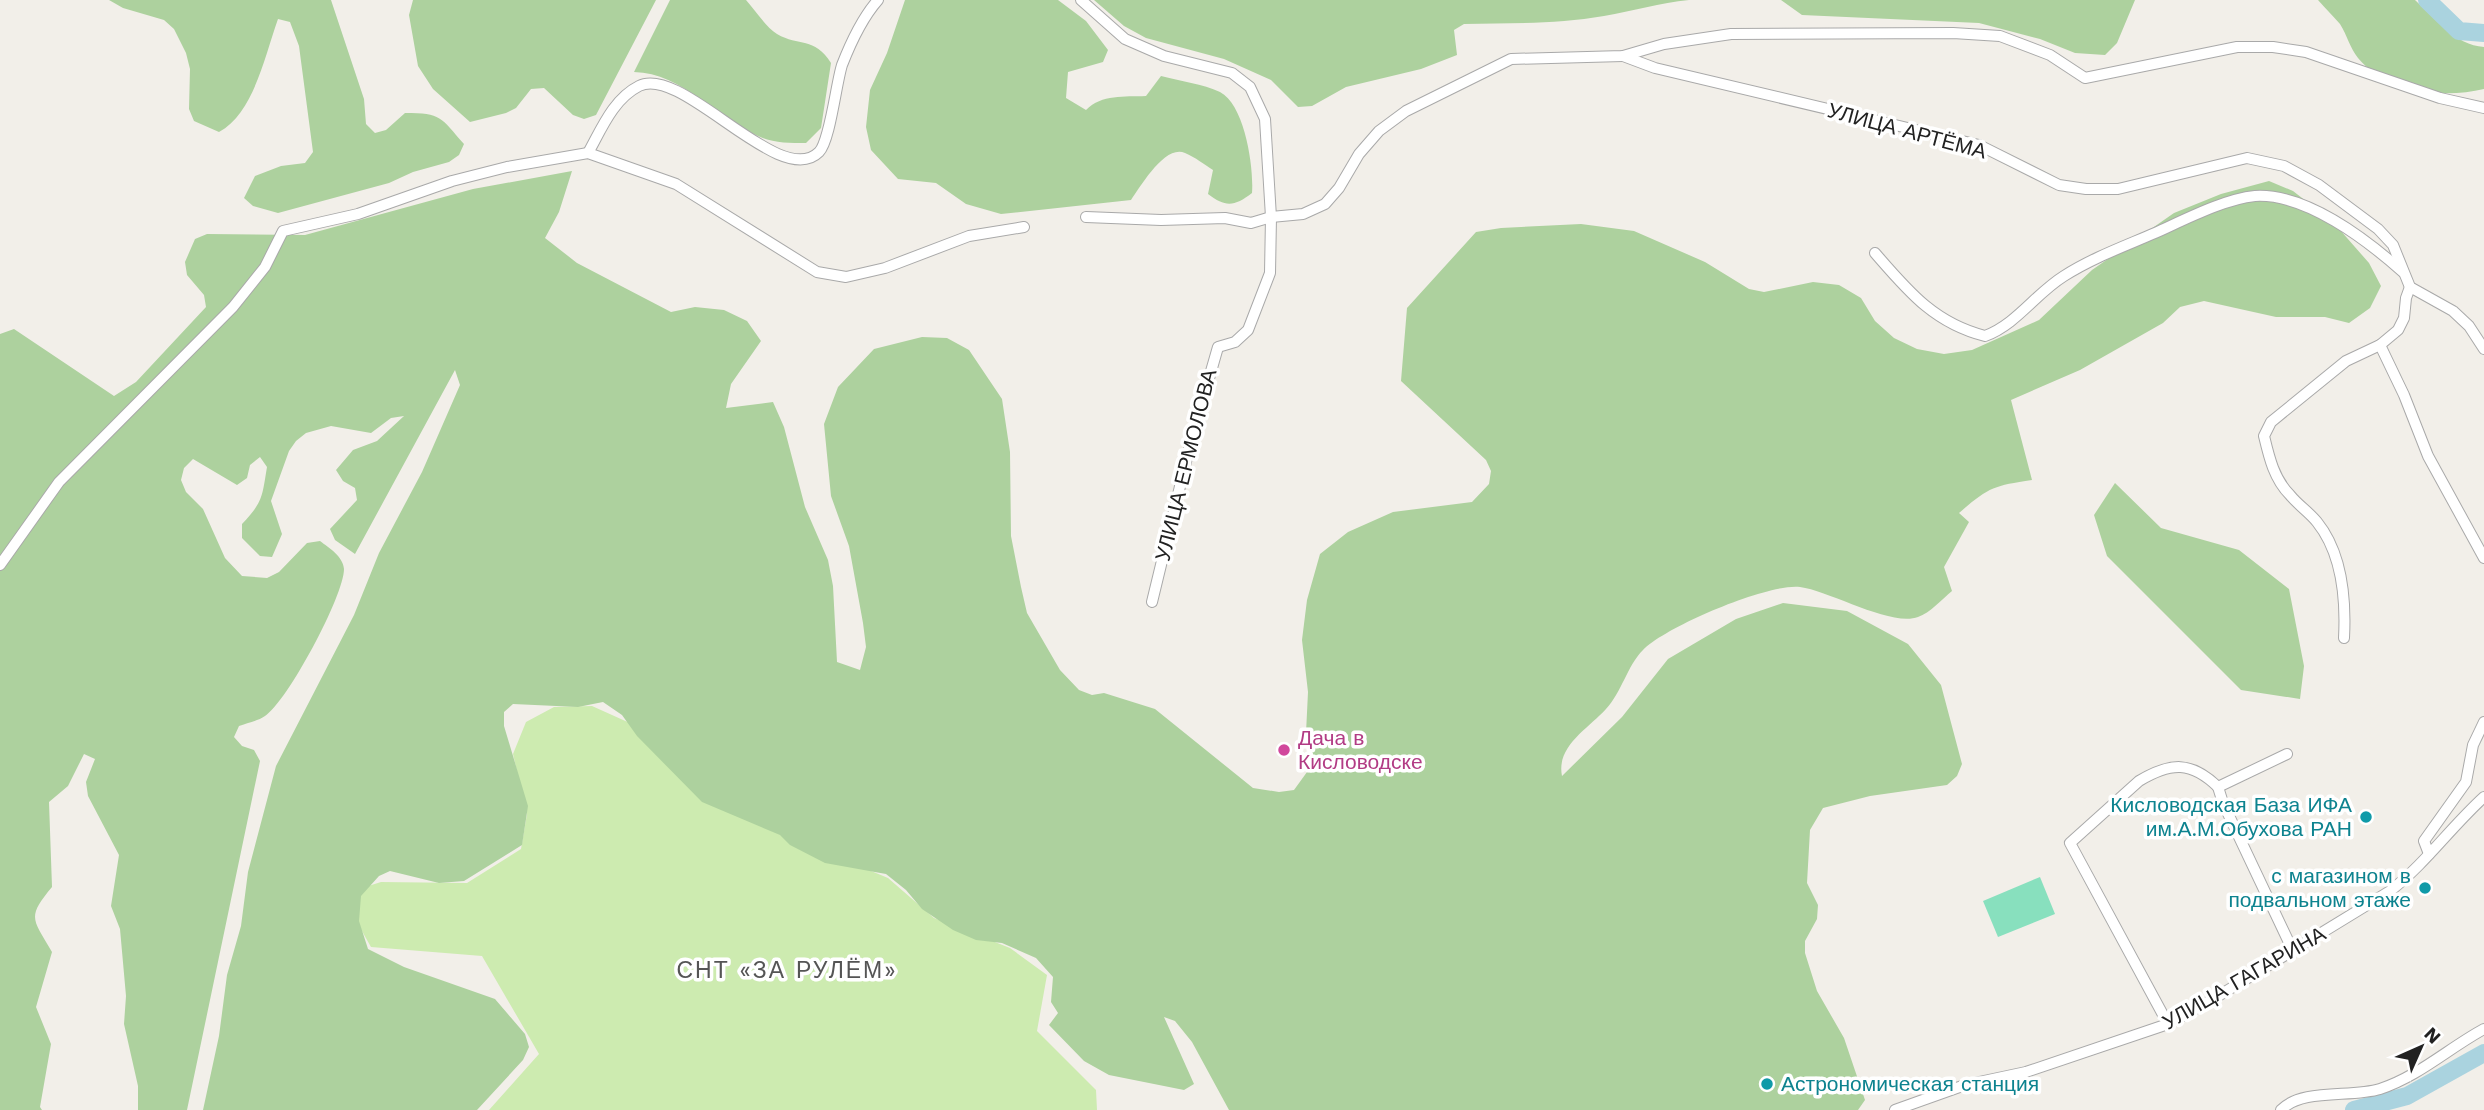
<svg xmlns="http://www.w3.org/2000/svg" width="2484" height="1110" font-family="'Work Sans',sans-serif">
<rect width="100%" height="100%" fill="#f2efe9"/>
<polygon fill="#cdebb0" points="592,706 632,724 717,807 888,878 934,918 1010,948 1047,975 1037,1031 1096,1090 1097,1110 489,1110 539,1054 482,956 371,947 346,903 362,888 381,882 467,883 521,849 527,814 513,754 526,722 554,707"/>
<g fill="#add19e">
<path d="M109 0H331L364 99 366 124 375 133 386 130 405 113C442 113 440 117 464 144L459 155 449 162 413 172 389 183 278 213 253 206 244 198 255 176 281 166 305 163 313 152 299 46 290 22 278 19C265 55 254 113 219 132L194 121 189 109 190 69 186 53 174 29 164 20 123 8Z"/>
<polygon points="413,0 656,0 596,115 584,119 573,115 544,88 531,89 516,108 506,113 470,122 433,89 418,66 409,15"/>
<path d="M670 0H746C755 10 766 27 777 34 799 47 814 36 831 63L821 128 806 143C789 143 773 143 758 136 716 118 683 73 634 72Z"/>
<path d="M905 0H1058L1086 21 1108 50 1103 62 1068 72 1066 98 1086 110C1102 94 1124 97 1146 96L1161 76C1180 81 1203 84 1220 92 1245 105 1254 168 1252 193 1235 206 1226 208 1208 194L1213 170C1205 165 1195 157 1185 153 1165 144 1141 186 1131 200L1001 214 966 204 936 183 898 179 871 150 866 127 870 90 887 53Z"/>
<path d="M1094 0H1689C1660 3 1633 11 1604 16 1558 24 1511 23 1464 24L1454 30 1457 55 1421 69 1346 87 1312 106 1298 107 1271 80 1224 59 1146 38 1124 26Z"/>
<polygon points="1781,0 2135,0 2117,43 2105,55 2075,53 2040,39 1979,23 1802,15"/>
<path d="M2318 0H2415C2436 19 2455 45 2484 47V89C2443 99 2387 93 2358 58 2350 48 2347 35 2340 24 2333 16 2325 8 2318 0Z"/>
<path d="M572 171 559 212 545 238 577 263 671 312 695 307 724 310 747 321 761 341 731 384 726 408 773 402 784 427 805 507 828 560 833 586 837 662 860 670 866 647 863 623 849 546 831 496 824 424 838 387 874 349 922 337 947 338 969 350 1002 399 1010 452 1011 536 1021 587 1027 613 1060 670 1079 690 1092 695 1104 693 1155 709 1253 788 1279 792 1294 790 1315 761 1306 733 1308 692 1302 640 1307 600 1320 554 1348 532 1393 512 1472 502 1489 484 1491 471 1486 460 1401 381 1407 308 1476 232 1501 228 1581 224 1634 231 1705 262 1749 289 1764 292 1813 282 1839 285 1861 298 1875 321 1894 338 1917 349 1944 354 1972 350 2039 320 2092 270 2174 213 2221 194 2269 181 2293 191 2333 222 2369 263 2381 286 2370 308 2349 323 2325 317H2276L2204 301 2180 307 2163 323 2080 370 2011 400 2032 480C1993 486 1989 487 1959 513L1969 522 1944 567 1952 591C1942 599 1930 613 1918 617 1891 627 1830 591 1800 587 1768 583 1665 627 1643 650 1627 666 1622 692 1606 709 1588 729 1556 746 1562 776L1622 717 1668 659 1736 619 1783 603 1847 611 1908 644 1941 685 1962 764 1957 776 1947 785 1870 796 1823 808 1810 830 1807 883 1818 905 1817 919 1805 941V953L1817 991 1844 1038 1865 1100 1858 1110H1229L1192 1042 1175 1021 1164 1017 1194 1084 1184 1090 1109 1075 1084 1061 1049 1025 1058 1013 1051 1002 1053 977 1036 958 1002 943 976 940 953 930 922 909 906 890 886 874 825 863 790 845 780 835 702 802 637 736 622 715 603 702 578 707 513 704 504 712V726L528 806 522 845 464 881 439 883 390 871 379 876 361 896 359 921 368 949 404 967 495 999 525 1034 529 1047 523 1060 477 1110H203L219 1036 227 975 241 926 248 872 276 766 354 615 379 553 422 472 460 385 455 370 355 554 335 540 330 529 357 500 355 488 343 481 336 470 353 450 377 441 404 416 391 418 371 433 331 426 306 433 296 441 289 451 271 501 282 534 272 557 260 556 242 538V524C263 502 262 497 267 467L260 457 250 465 247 478 237 485 193 459 184 468 181 480 186 492 203 509 225 558 242 576 267 578 279 572 307 543 320 541C329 548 343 556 344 569 344 596 287 702 265 716 258 721 247 723 239 726L234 737 242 746 254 750 260 761 187 1110H138V1086L124 1024 126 996 120 929 111 906 119 855 88 796 86 782 95 759 84 754 68 786 49 802 52 887C26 918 33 919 52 952L36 1007 51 1044 40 1107 42 1110H0V334L14 329 114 396 136 382 206 307 204 295 187 275 185 262 195 239 207 234 305 235 473 189Z"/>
<polygon points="2115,483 2161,528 2239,550 2289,589 2304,666 2300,699 2241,690 2107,556 2094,515"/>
</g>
<polygon fill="#88e0be" points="2040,877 2055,914 1998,937 1983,901"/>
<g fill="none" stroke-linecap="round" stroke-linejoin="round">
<g stroke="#aad3df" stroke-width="18">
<polyline points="2427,0 2459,31 2484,33"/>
<polyline points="2354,1110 2407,1096 2484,1053"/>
</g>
<g stroke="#a9a9a9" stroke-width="12">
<g id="minor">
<polyline points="1081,0 1125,39 1164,56 1232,73 1250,87 1265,119 1271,217 1270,273 1248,330 1235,342 1218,347 1191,441 1152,602"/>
<polyline points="1623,56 1655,68 1979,145 2059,185 2086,189 2118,189 2247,158 2284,166 2319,185 2378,229 2393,245 2410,287 2453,311 2469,326 2484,349"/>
<path d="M588 153C601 130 613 99 639 86 682 64 780 191 819 152 830 141 836 84 842 65 851 42 862 18 878 0"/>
<polyline points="1086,217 1161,220 1225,218 1251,223 1271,217 1303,214 1325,204 1339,188 1359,154 1379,131 1406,111 1511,59 1623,56 1664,44 1731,34 1953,33 2000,36 2050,55 2085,78 2237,47 2273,47 2306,52 2440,98 2484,108"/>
<path d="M1875 253C1908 291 1934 323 1985 336 2017 324 2035 294 2064 276 2092 258 2125 246 2155 233 2184 220 2224 199 2255 196 2306 193 2367 240 2403 272"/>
<polyline points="2380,345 2404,395 2428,456 2484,558"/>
<polyline points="0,565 59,482 233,307 265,267 283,231 358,214 452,181 507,167 588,153 676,184 817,272 846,277 885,268 969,236 1024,227"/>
<path d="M2344 638C2346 600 2342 553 2317 522 2309 512 2298 505 2290 495 2274 479 2269 457 2264 436L2271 422 2346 361 2380 345 2398 330 2404 318 2406 298 2410 287"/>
<polyline points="2218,787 2223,803 2293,951"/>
<polyline points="2429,854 2424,841 2466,782 2473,745 2484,722"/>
<path d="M2168 1024 2070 843 2139 781C2171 762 2191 761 2218 787L2287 754"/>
<path d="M1895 1110 1965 1085 2026 1072 2168 1024 2215 998 2390 891C2425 864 2451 827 2484 797"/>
<path d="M2281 1110C2302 1088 2351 1098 2380 1089 2419 1076 2449 1048 2484 1029"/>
</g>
</g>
<use href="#minor" stroke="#fff" stroke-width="10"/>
</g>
<circle fill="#d1479c" stroke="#fff" stroke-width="2.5" cx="1284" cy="750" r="7"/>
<g fill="#0f9aa8" stroke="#fff" stroke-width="2.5">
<circle cx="2366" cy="817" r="7"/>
<circle cx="2425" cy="888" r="7"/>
<circle cx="1767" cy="1084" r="7"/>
</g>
<g text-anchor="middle" stroke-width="7" stroke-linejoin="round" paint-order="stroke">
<g font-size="21" fill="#222" stroke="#fff">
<text transform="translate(1907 131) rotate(15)" y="7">УЛИЦА АРТЁМА</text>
<text transform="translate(1186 465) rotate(-76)" y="7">УЛИЦА ЕРМОЛОВА</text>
<text transform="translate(2244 978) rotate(-30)" y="7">УЛИЦА ГАГАРИНА</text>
</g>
<g font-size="21" fill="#b23c85" stroke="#fff" text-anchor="start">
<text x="1298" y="745">Дача в<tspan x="1298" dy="24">Кисловодске</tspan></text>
</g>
<g font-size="21" fill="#0d838f" stroke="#fff" text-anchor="end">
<text x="2352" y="812">Кисловодская База ИФА<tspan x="2352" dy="24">им.А.М.Обухова РАН</tspan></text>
<text x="2411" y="883">с магазином в<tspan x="2411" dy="24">подвальном этаже</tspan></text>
<text x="1781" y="1091" text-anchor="start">Астрономическая станция</text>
</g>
<g font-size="23" letter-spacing="2" fill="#555" stroke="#fff">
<text x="787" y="978">СНТ «ЗА РУЛЁМ»</text>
</g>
</g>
<g transform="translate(2421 1047) rotate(45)" stroke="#ffffff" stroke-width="5" paint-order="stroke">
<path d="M0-5L12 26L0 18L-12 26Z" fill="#222222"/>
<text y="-10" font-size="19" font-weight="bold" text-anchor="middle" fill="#222222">N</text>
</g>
</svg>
